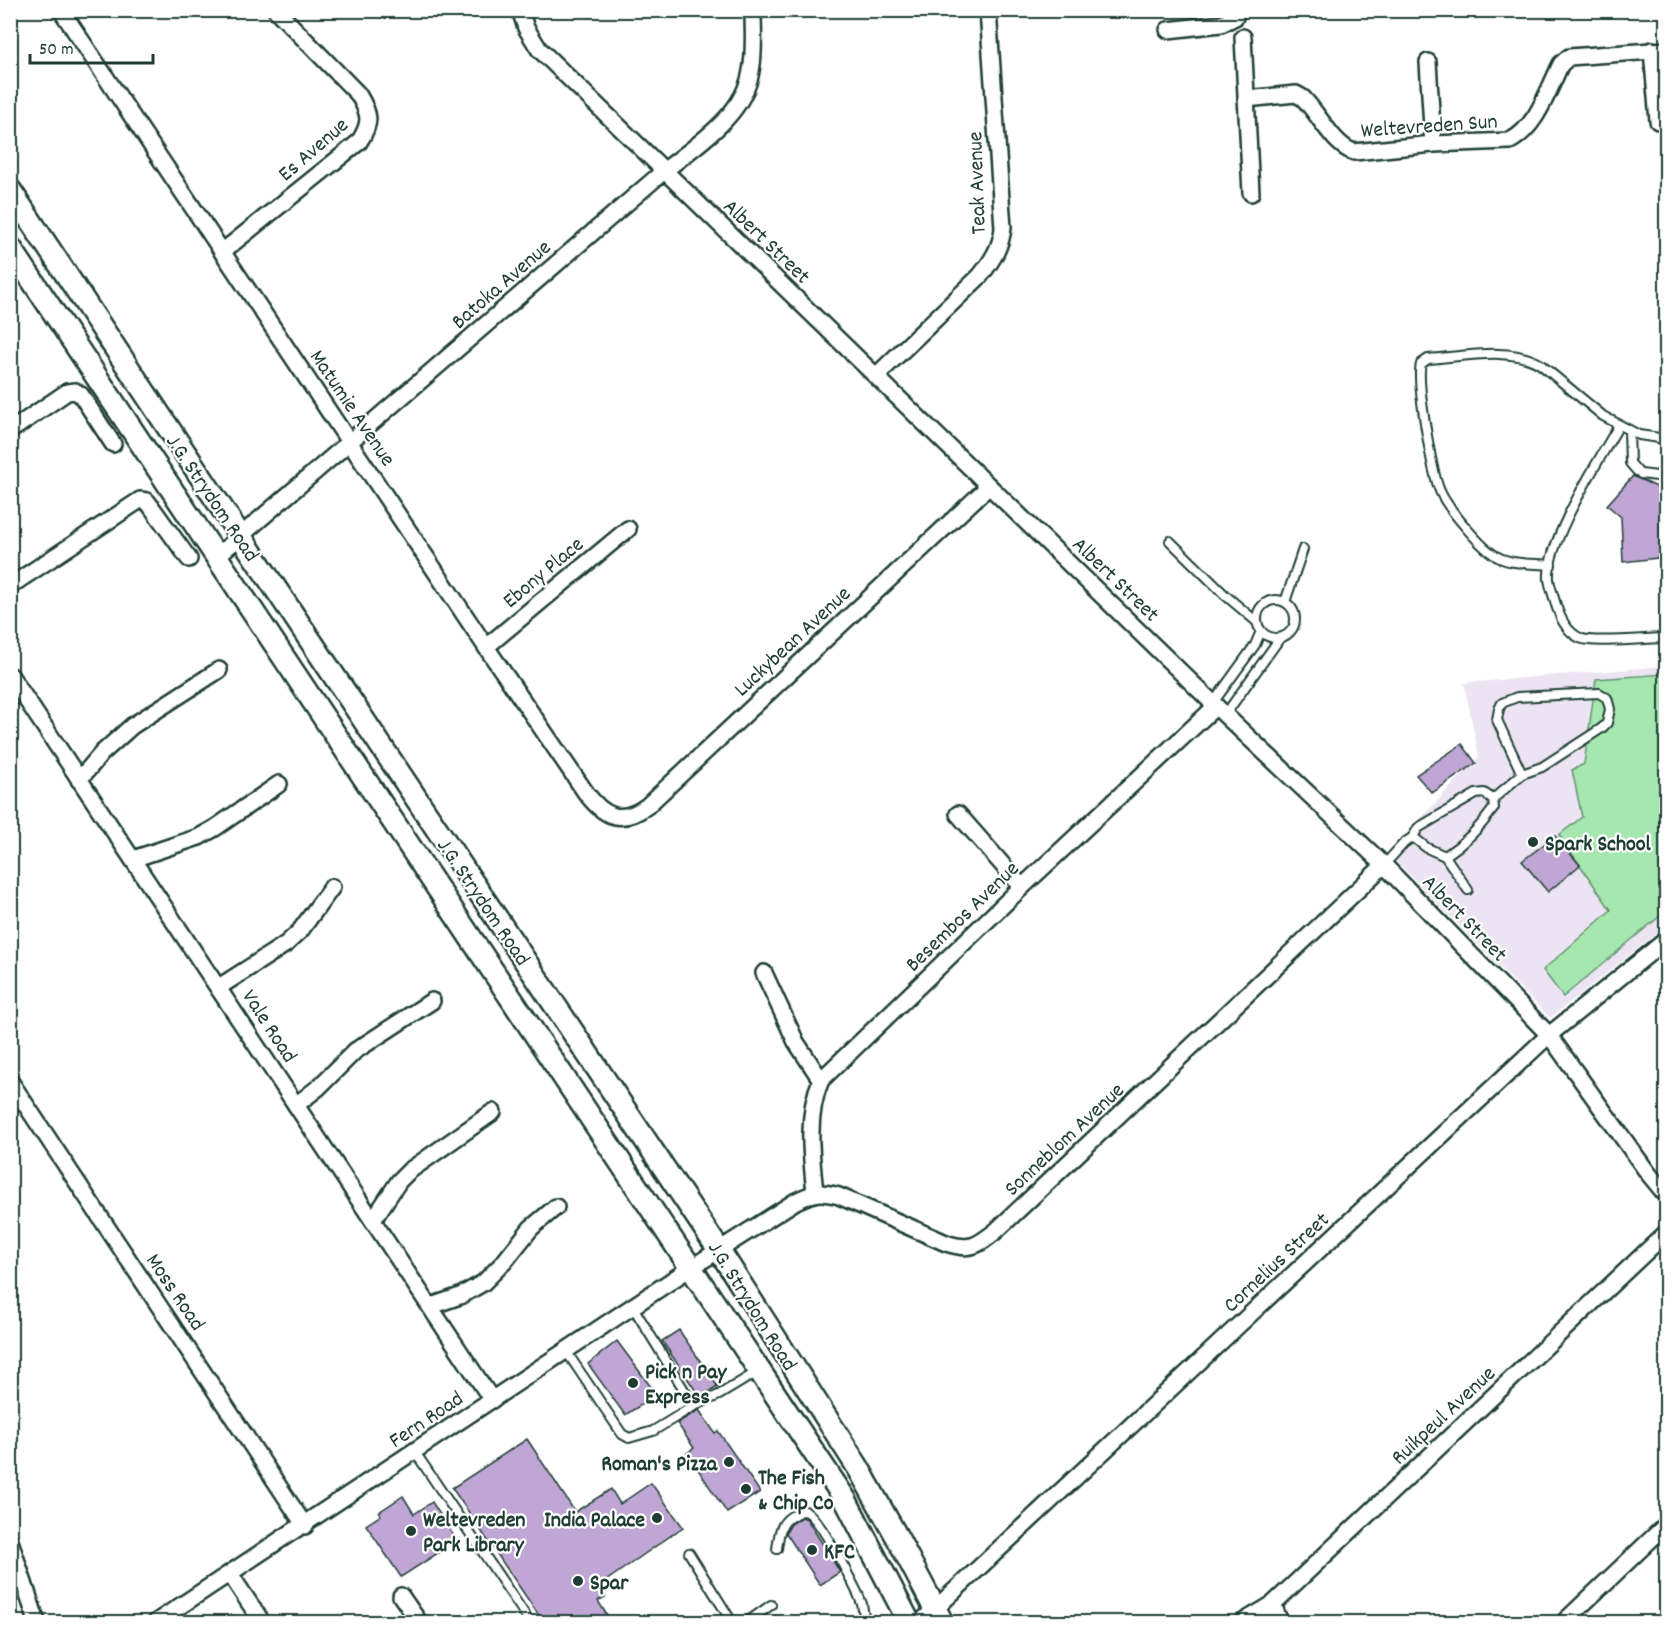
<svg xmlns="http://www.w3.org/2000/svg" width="1677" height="1633" font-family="Dekko,sans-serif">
<rect width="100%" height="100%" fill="#fff"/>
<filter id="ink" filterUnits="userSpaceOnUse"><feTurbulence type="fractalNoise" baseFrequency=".0167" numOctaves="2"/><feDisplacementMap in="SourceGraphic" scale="12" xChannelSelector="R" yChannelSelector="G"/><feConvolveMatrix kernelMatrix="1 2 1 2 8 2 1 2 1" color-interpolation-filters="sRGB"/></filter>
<g filter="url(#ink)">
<polygon fill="#ece4f2" points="1666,666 1666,926 1550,1018 1388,853 1479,757 1464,683"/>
<polygon fill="#a6e7b0" stroke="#629272" stroke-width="1.5" points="1666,674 1666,911 1563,997 1543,970 1611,910 1559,835 1582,817 1572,770 1584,764 1596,679"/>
<g fill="#bfa6d4" stroke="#1f3d34" stroke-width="1.5">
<polygon points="1633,476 1661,489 1666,487 1666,557 1623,562 1621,517 1607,505"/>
<polygon points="1462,744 1476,763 1432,793 1416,775"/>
<polygon points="1555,836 1580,865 1548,892 1522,861"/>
<polygon points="679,1330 718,1387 700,1397 662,1341"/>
<polygon points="617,1341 651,1387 649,1400 625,1415 588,1364"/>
<polygon points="699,1410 715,1433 718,1431 760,1492 727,1513 687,1453 694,1448 677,1423"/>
<polygon points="527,1439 575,1512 611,1489 620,1504 651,1483 683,1527 603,1583 605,1597 598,1601 612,1623 544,1623 452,1488"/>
<polygon points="403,1496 414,1514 432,1502 455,1538 439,1548 441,1551 401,1577 366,1525 381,1515 379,1512"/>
<polygon points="802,1517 807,1519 840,1572 820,1585 786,1533 791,1524"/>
</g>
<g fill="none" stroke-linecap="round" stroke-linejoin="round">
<g stroke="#1f3d34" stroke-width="12">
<g id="lane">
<path d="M1619 425C1600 459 1546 542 1549 579 1550 587 1554 597 1556 605 1560 618 1567 632 1580 638 1591 644 1650 638 1666 638"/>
<polyline points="1629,430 1630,463 1637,471"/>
<polyline points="1641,474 1657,476 1662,472 1666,460"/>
<polyline points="1170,541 1225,595 1257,622"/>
<path d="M1551 565C1533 563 1507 565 1493 554 1479 545 1446 506 1440 491 1432 473 1416 381 1421 364L1428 359C1462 357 1510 346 1540 364L1603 416 1639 435 1666 439"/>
<circle cx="1276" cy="619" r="19"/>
<polyline points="1285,602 1303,549"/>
<polyline points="1213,703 1255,645 1261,631"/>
<polyline points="1225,715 1280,638"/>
<polyline points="1493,799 1522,774 1542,767 1602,728 1607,723 1610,709 1607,698 1599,693 1517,697 1502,703 1499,709 1497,720 1522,774"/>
<polyline points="1413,837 1427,848 1445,856 1468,890"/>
<path d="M1384 865 1404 843 1413 837 1418 828 1476 794 1484 793 1493 799 1494 808C1480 828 1465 843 1445 856"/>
<polyline points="633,1307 694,1406"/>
<polyline points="566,1351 622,1434 629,1438 653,1431 694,1406 719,1395 757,1372"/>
<polyline points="415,1452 530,1622"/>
<path d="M777 1549C779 1534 780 1520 796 1514 798 1512 802 1511 805 1511 818 1514 851 1580 858 1594L862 1604 865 1622"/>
<polyline points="689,1553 732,1622"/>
<polyline points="747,1622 771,1605"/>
</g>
</g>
<g stroke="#1f3d34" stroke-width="20">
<g id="street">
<path d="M61 10 486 647 586 793C604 817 621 825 647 806L989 486"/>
<polyline points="520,10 526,28 539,49 1225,715 1384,865 1549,1035 1648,1173 1666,1195"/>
<polyline points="1168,30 1221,24 1235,17 1236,10"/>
<polyline points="1243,37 1251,193"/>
<polyline points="1652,50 1658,121"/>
<polyline points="1428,62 1433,144"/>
<path d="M1246 99 1296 94 1303 98C1318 113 1334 146 1354 152L1433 144 1510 141C1537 127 1548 90 1561 64L1569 57 1666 50"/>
<path d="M222 252 359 142C372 122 370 114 358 94L276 10"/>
<path d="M876 376 980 276C992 261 1001 247 1003 228L988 10"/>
<polyline points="10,431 67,392 75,391 81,395 113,444"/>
<path d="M216 557 664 171C696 145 744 116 751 71 755 51 753 31 753 10"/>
<polyline points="10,586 140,500 147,501 150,505 189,559"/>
<polyline points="486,647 628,529"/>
<polyline points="10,675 492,1400"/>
<polyline points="79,780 102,753 132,726 219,670"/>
<polyline points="958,814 1022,887"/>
<polyline points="133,859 199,837 215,828 279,784"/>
<polyline points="764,973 796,1042 821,1080"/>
<polyline points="219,987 286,944 300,931 332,887"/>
<polyline points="10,1081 305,1526"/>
<polyline points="296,1105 319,1087 355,1051 432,1001"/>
<path d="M815 1192C811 1156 806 1114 821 1080L1022 887 1216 706"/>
<polyline points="373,1220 399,1181 409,1171 493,1112"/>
<polyline points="431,1306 460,1296 483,1283 504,1262 531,1228 556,1207"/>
<polyline points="10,1541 37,1622"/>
<polyline points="230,1574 262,1622"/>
<polyline points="401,1596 419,1622"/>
<polyline points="1273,1604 1280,1622"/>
<path d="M156 1622 686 1271 796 1201C815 1192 819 1191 839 1196L946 1243C970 1251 977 1246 996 1231L1384 865"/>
<polyline points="921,1622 1549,1035 1666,940"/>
<polyline points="1243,1622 1273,1604 1666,1233"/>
<polyline points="1564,1622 1666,1525"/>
</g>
</g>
<g stroke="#1f3d34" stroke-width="26">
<g id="secondary">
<polyline points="10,190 241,537 719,1250 859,1469 897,1537 942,1622"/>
<polyline points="10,247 845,1499 909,1622"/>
</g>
</g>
<use href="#lane" stroke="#fff" stroke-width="8"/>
<use href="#street" stroke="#fff" stroke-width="15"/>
<use href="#secondary" stroke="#fff" stroke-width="21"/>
</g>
</g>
<g fill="#1f3d34" stroke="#fff" stroke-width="2">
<circle cx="1533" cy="842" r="6"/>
<circle cx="633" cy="1383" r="6"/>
<circle cx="729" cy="1462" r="6"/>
<circle cx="746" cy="1489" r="6"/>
<circle cx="657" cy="1518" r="6"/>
<circle cx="411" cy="1531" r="6"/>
<circle cx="812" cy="1550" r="6"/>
<circle cx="578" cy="1581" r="6"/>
</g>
<g text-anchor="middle" stroke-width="4.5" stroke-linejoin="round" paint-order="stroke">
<g font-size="22" fill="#1f3d34" stroke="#fff">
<text transform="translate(1429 124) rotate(-4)" y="8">Weltevreden Sun</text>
<text transform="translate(312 148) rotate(-41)" y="8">Es Avenue</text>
<text transform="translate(975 183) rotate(-92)" y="8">Teak Avenue</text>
<text transform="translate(768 240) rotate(44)" y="8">Albert Street</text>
<text transform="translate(500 283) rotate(-41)" y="8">Batoka Avenue</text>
<text transform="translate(354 407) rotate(56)" y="8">Matumie Avenue</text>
<text transform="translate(214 497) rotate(56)" y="8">J.G. Strydom Road</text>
<text transform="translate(542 571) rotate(-40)" y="8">Ebony Place</text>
<text transform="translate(1117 578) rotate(44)" y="8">Albert Street</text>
<text transform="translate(791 640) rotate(-43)" y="8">Luckybean Avenue</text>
<text transform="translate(485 901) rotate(56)" y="8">J.G. Strydom Road</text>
<text transform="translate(961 915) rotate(-44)" y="8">Besembos Avenue</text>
<text transform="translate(1466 917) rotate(46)" y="8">Albert Street</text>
<text transform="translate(271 1025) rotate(57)" y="8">Vale Road</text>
<text transform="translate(1063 1138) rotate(-43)" y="8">Sonneblom Avenue</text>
<text transform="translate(1275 1261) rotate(-43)" y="8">Cornelius Street</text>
<text transform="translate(177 1291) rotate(56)" y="8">Moss Road</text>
<text transform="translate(754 1305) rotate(58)" y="8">J.G. Strydom Road</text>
<text transform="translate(1442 1414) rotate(-43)" y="8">Ruikpeul Avenue</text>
<text transform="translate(425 1418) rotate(-34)" y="8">Fern Road</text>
</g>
<g font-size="22" font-weight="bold" fill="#1f3d34" stroke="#fff" text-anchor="start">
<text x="1545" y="850">Spark School</text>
<text x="645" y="1378">Pick n Pay<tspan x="645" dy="25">Express</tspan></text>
<text x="717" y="1470" text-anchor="end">Roman's Pizza</text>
<text x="758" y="1484">The Fish<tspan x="758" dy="25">&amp; Chip Co</tspan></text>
<text x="423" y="1526">Weltevreden<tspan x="423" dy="25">Park Library</tspan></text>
<text x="645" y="1526" text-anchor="end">India Palace</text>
<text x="824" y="1558">KFC</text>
<text x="590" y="1589">Spar</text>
</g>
</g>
<rect width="1677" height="1633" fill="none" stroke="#fff" stroke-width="36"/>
<rect x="18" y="18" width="1641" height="1597" fill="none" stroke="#1f3d34" stroke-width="2" filter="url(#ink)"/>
<path d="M30 54v9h123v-9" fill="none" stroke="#1f3d34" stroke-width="3"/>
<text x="39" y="54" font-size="18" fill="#1f3d34" stroke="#ffffff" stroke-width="4.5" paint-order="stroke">50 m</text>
</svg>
